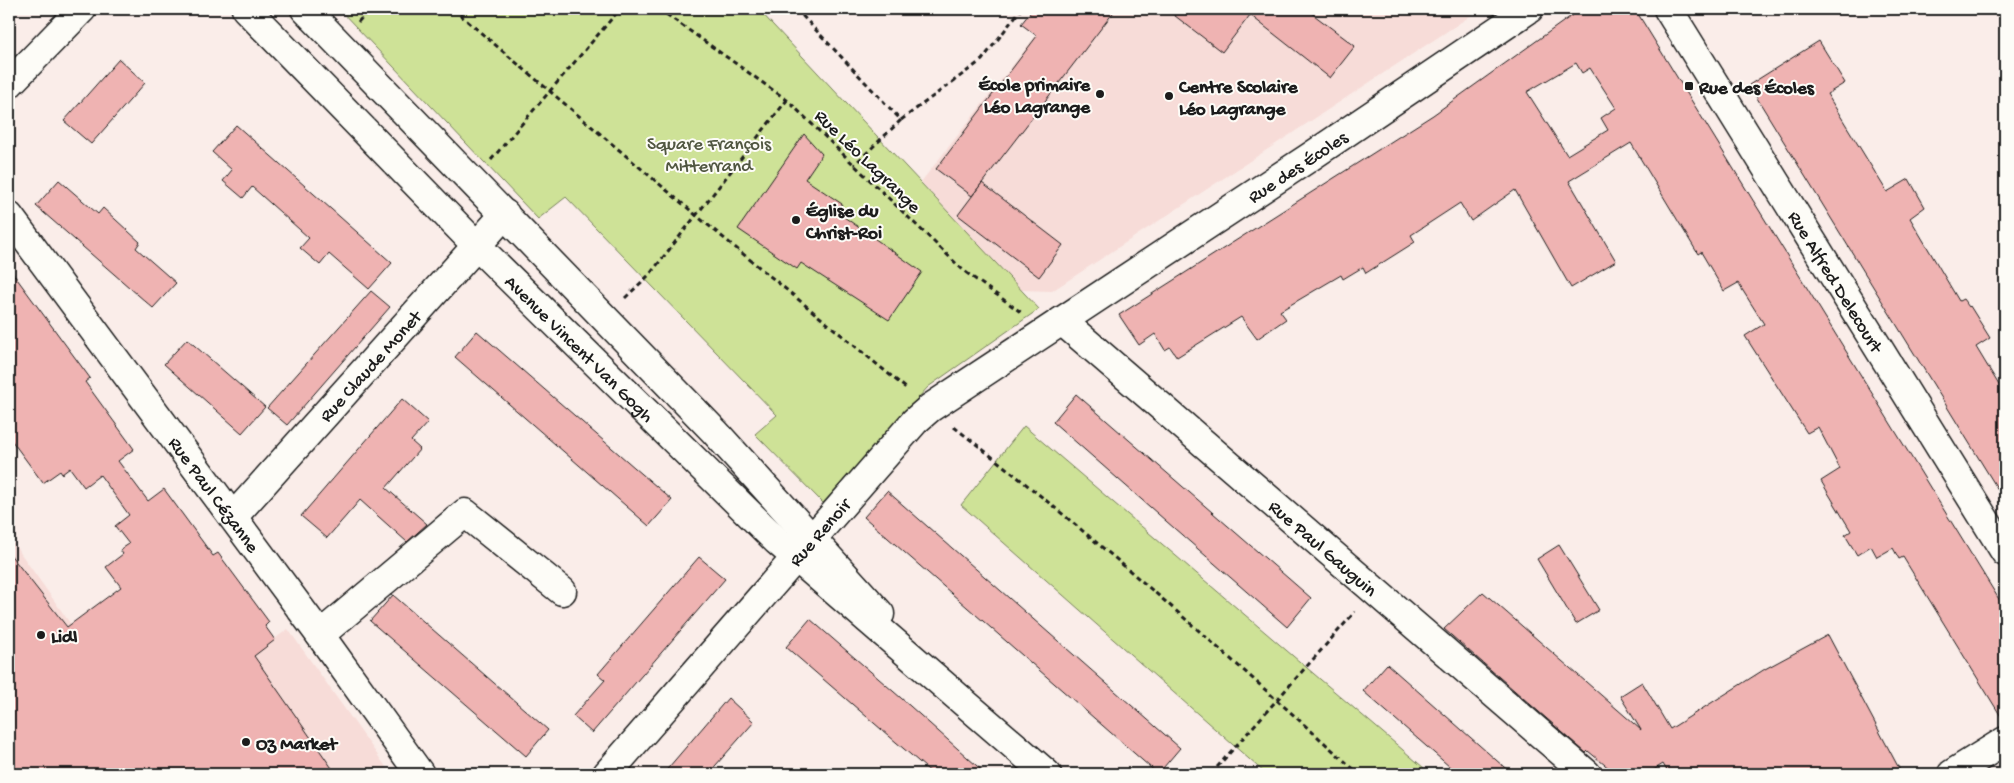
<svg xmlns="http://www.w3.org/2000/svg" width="2014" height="783" font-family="'Gochi Hand',sans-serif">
<rect width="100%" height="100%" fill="#faede9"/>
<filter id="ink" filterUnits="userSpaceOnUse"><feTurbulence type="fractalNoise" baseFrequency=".02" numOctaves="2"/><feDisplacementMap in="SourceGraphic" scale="10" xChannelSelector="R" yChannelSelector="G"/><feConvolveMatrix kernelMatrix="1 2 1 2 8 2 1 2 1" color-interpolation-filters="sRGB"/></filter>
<g filter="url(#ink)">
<g fill="#f7dcd8">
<polygon points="1057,9 1481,9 1052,291 1020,290 921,182"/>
<polygon points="9,537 148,733 288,629 391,774 9,774"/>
</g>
<g fill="#cee297" stroke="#757f5a">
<polygon points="339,9 758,9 1039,309 928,387 823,503 755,434 777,415 566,197 538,219"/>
<polygon points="1024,426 1431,774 1266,774 961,505"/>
</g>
<g fill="#efb3b2" stroke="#1c1c1c" fill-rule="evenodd">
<polygon points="1033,9 1116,9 972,196 936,169 1037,36 1021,24"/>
<polygon points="1166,9 1306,9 1355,46 1330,78 1250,15 1222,52"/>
<path d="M1581 9H1635L2005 609V723L1903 557 1899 559 1893 548 1877 557 1871 546 1857 555 1845 535 1851 531 1821 481 1840 469 1818 427 1807 433 1745 336 1764 324 1738 283 1724 291 1701 252 1698 254 1631 143 1569 181 1616 261 1571 288 1515 190 1471 221 1460 203 1411 235 1415 242 1366 273 1363 267 1343 279 1341 275 1280 311 1286 319 1257 339 1241 317 1177 357 1170 347 1165 350 1155 334 1139 345 1119 315 1433 115ZM1576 63 1582 73 1590 68 1616 108 1601 118 1608 130 1567 155 1527 92Z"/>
<polygon points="1819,41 1845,83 1827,94 1887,192 1909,179 1925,207 1910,218 1959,301 1963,299 1969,307 1970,306 1990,338 1976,347 2005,395 2005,501 1749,85"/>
<polygon points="119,59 145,83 91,144 64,121"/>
<polygon points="236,125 392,263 369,289 329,254 320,265 300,248 309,238 252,187 243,198 223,181 232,170 212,152"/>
<polygon points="804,134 822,154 805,179 842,204 837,212 922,272 889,320 801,263 797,269 738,229"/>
<polygon points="59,180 98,214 103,208 140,242 136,248 176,283 153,308 36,206"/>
<polygon points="982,183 1063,245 1039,277 958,215"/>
<polygon points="9,268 90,378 85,382 134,449 118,461 148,501 164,489 213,556 218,553 269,622 265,626 275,640 254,656 336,774 9,774 9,553 67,627 121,587 106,567 123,554 120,550 129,544 115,526 129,515 100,475 84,487 70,468 62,474 60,471 43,483 9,437"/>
<polygon points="371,291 390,307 287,425 267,408"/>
<polygon points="477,331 672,500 649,526 455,357"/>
<polygon points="187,339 265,407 242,433 164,364"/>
<polygon points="1076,394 1311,598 1287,627 1053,422"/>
<polygon points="402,399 428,422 411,441 420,449 386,488 427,524 407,542 360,500 327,538 301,516"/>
<polygon points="887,491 1180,748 1158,774 864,517"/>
<polygon points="1559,545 1599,610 1576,624 1537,559"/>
<polygon points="699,557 725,579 592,733 573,716 605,680 598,674"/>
<polygon points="1483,592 1641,730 1620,696 1642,682 1670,729 1765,669 1828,635 1902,774 1669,774 1663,764 1647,774 1616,774 1588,751 1586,753 1444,629"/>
<polygon points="393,595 548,730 526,756 370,621"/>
<polygon points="810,619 901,698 986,774 933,774 786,647"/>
<polygon points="1387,664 1512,774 1458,774 1363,691"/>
<polygon points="728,698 754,722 708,774 663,774"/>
</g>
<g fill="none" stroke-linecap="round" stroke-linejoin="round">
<g stroke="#1c1c1c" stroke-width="31">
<g id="minor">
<path id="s1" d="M246 9 476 245 777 541 1047 774"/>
<polyline points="305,9 715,432 880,614"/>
<path id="s2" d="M1668 9 2005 552"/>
<polyline points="9,84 82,9"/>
<path id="s3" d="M9 216 320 635 420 774"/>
<path id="s4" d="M1062 321 1587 774"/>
<path id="s5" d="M233 517 505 214"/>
<polyline points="320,635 465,513 562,591"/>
<path id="s6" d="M607 774 915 421 930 408 1310 157 1529 9"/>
<polyline points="1952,774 2005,741"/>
</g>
</g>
<g stroke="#1c1c1c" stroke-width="3" stroke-dasharray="5 4" stroke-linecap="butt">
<polyline points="453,9 697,216 907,389"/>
<polyline points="659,9 787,100 964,271 1022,313"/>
<polyline points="796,9 901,120 854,165"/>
<polyline points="358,22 370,9"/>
<polyline points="901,120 982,60 1021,9"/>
<polyline points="491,160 620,9"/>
<polyline points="625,298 650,274 787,100"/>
<path d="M954 427C1095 536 1227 655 1359 774"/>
<polyline points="1211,774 1355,612"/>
</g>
<use href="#minor" stroke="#fdfcf7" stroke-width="28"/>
</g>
</g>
<g fill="#1c1c1c" stroke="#fdfcf7" stroke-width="2">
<rect x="1684" y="81" width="10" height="10" rx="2.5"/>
<circle cx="1100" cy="94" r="5"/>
<circle cx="1169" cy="96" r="5"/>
<circle cx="796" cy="220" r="5"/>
<circle cx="41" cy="635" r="5"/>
<circle cx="246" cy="742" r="5"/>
</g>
<g text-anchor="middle" stroke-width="4" stroke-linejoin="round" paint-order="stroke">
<g font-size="19" font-weight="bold" fill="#1c1c1c" stroke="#fdfcf7" text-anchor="start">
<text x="1090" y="90" text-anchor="end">École primaire<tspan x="1090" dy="22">Léo Lagrange</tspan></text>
<text x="1179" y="92">Centre Scolaire<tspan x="1179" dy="22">Léo Lagrange</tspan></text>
<text x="1699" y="93">Rue des Écoles</text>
<text x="806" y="216">Église du<tspan x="806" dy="22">Christ-Roi</tspan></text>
<text x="51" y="642">Lidl</text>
<text x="256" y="749">Oz Market</text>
</g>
<g font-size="19" fill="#515741" stroke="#fdfcf7">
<text x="709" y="149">Square François<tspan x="709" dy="22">Mitterrand</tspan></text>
</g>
<g font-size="19" fill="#1c1c1c" stroke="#fdfcf7">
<text transform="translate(869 160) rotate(44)" y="7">Rue Léo Lagrange</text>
<text dy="7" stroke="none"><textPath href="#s6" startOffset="928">Rue des Écoles</textPath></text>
<text dy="7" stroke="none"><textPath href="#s2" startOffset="320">Rue Alfred Delecourt</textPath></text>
<text dy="7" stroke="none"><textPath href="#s1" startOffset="476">Avenue Vincent Van Gogh</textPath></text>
<text dy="7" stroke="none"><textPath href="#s5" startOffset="204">Rue Claude Monet</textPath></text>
<text dy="7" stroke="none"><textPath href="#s3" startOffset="346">Rue Paul Cézanne</textPath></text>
<text dy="7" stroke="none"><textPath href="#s6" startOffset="322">Rue Renoir</textPath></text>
<text dy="7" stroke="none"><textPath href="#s4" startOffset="346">Rue Paul Gauguin</textPath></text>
</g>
</g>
<rect width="2014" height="783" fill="none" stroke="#fdfcf7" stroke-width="30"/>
<rect x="15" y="15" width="1984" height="753" fill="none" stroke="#1c1c1c" stroke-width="2" filter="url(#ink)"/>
</svg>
